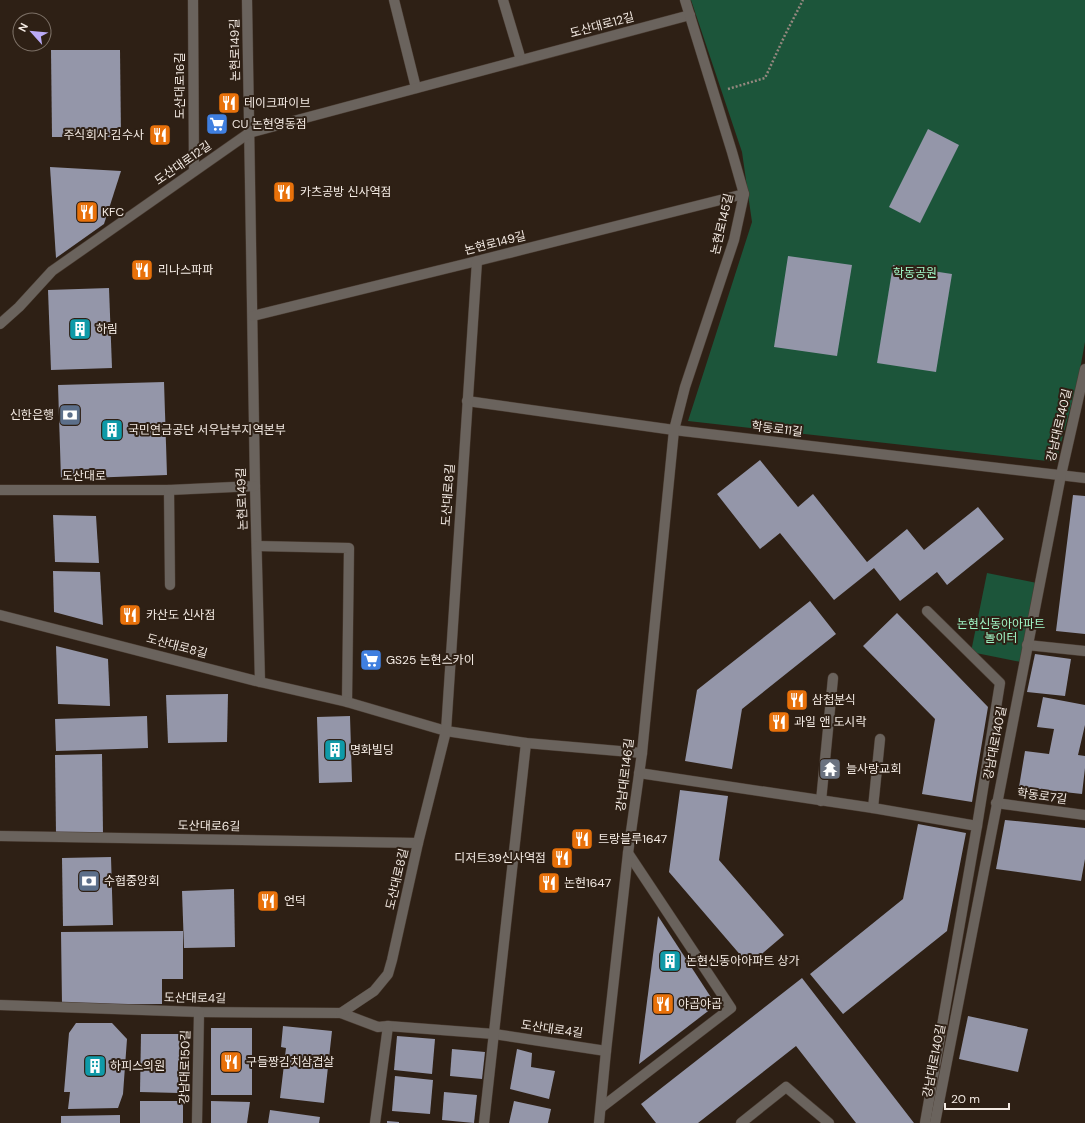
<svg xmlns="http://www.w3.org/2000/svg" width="1085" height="1123" font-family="'DM Sans','Noto Sans KR',sans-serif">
<rect width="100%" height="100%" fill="#2e2015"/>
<g fill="#1c553a">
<polygon points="691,0 1085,0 1085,342 1078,380 1056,462 688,421 752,222 742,152"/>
<polygon points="987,573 1037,583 1021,662 971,652"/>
</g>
<g fill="#9496a9">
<polygon points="51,50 120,50 121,137 52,137"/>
<polygon points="928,129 959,145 920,223 889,207"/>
<polygon points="50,167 121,171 104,224 56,258"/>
<polygon points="788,256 852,265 837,356 774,347"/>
<polygon points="893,265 952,274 936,372 877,363"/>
<polygon points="109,288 112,368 51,370 48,290"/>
<polygon points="164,382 167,475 61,479 58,385"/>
<polygon points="760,460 798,507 813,494 867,562 907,529 924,550 978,507 1004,539 947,585 937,572 900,601 874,568 834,600 780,533 760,549 717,494"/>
<polygon points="1073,495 1085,496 1085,634 1056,631"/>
<polygon points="53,515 96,516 99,563 55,562"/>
<polygon points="53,571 100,572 103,625 54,612"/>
<polygon points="810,601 836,634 742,709 732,769 685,761 697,690"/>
<polygon points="897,613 988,707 972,802 922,794 935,719 863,646"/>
<polygon points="56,646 108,659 110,706 58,704"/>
<polygon points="1035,654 1071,659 1065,696 1027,692"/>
<polygon points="228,694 227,742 168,743 166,695"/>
<polygon points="1043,697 1085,705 1085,725 1078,755 1085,756 1085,768 1082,794 1019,787 1025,751 1049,754 1054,729 1037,727"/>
<polygon points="147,716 148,748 56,751 55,719"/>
<polygon points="350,716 352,782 319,783 317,717"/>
<polygon points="102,754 103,833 56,833 55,755"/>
<polygon points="680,790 728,796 719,860 784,935 749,965 669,872"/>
<polygon points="1005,820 1085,828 1085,859 1081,881 996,869"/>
<polygon points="918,824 966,833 947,931 843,1014 810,974 903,899"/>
<polygon points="111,857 113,925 63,926 62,858"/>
<polygon points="234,889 235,947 184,948 182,891"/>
<polygon points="658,916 716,1005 639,1064"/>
<polygon points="183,931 183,979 162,979 162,1004 62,1005 61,932"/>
<polygon points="802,978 914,1123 856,1123 796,1046 698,1123 656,1123 641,1104"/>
<polygon points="968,1016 1028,1029 1018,1072 959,1059"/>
<polygon points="76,1023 112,1023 127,1039 123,1094 118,1108 68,1109 70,1092 64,1092 69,1033"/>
<polygon points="283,1026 332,1031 324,1103 280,1098 286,1048 281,1047"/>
<rect x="211" y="1028" width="41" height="67"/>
<polygon points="141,1034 180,1034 179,1093 140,1092"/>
<polygon points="397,1036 435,1039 432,1074 394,1070"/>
<polygon points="452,1049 485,1052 482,1079 450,1076"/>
<polygon points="517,1049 532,1053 531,1067 555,1071 549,1099 510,1089"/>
<polygon points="395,1076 433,1080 430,1114 392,1111"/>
<polygon points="444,1092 477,1095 474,1123 442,1120"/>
<rect x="140" y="1101" width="43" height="22"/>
<polygon points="211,1101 250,1102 247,1123 211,1123"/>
<polygon points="514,1101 551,1109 548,1123 509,1123"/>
<polygon points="270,1110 320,1117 319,1123 268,1123"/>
<polygon points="120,1115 120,1123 61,1123 61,1116"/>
<polygon points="387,1121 399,1122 399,1123 387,1123"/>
</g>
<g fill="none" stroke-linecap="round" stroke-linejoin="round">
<g stroke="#4a3c32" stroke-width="11">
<g id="minor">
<polyline points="193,0 194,171"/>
<polyline points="247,0 255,486 260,682"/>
<polyline points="394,0 416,88"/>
<polyline points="503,0 521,60"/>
<polyline points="253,316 477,261 744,194"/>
<polyline points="0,324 19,307 52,271 249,133 690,15"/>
<polyline points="467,401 674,430 1085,478"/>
<polyline points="0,490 169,490 255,486"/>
<polyline points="169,490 170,585"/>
<polyline points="257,546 349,548 347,702"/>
<polyline points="927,611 1000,683 977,826"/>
<polyline points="0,615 260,682 347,702 446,731 526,743 642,753"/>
<polyline points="1027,645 1085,651"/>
<polyline points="639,773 873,808 880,739"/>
<polyline points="821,801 833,678"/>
<polyline points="996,803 1085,815"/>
<polyline points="873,808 977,826 925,1123"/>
<polyline points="0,836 418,843"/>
<polyline points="0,1005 199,1012 341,1013 378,1027 388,1026 494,1034 606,1051"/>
<polyline points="341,1013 374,991 388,974 392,960 418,843 446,731 477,261"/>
<polyline points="602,1107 731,1008 628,853"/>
<polyline points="197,1123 199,1012"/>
<polyline points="375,1123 388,1026"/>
<polyline points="484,1123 526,743"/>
<polyline points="599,1123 606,1051 628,853 642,753 674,430 685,387 734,240 744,194 732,152 685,0"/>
<polyline points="741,1123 786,1087 829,1123"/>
<polyline points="935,1123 1061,475 1085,369"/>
</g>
</g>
<polyline stroke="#94887f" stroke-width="2.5" stroke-dasharray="2 2" stroke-linecap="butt" points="728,89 765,78 785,35 803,0"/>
<use href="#minor" stroke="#6a635d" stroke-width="10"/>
</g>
<defs>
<g id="restaurant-square" transform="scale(1.15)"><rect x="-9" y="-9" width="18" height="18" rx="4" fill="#e8710a" stroke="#2e2015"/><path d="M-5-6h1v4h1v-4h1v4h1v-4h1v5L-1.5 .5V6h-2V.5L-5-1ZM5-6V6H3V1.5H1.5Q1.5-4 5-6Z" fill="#fff"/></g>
<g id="supermarket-square" transform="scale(1.15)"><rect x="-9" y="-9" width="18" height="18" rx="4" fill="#3f7fe0" stroke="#2e2015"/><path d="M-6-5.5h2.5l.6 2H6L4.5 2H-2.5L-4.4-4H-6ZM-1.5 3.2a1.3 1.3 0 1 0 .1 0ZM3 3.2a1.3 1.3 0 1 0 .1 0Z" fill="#fff"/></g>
<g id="building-square" transform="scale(1.15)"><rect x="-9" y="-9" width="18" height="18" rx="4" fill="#0f9aa8" stroke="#2e2015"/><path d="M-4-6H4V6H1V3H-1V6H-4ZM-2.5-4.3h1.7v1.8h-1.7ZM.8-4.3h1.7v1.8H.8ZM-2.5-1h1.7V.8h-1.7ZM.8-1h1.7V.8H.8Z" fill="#fff"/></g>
<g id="bank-square" transform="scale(1.15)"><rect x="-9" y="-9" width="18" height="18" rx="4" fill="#5c6f8a" stroke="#2e2015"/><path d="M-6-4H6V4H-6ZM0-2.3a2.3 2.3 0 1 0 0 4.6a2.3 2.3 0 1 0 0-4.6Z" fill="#fff"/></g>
<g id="temple-square" transform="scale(1.15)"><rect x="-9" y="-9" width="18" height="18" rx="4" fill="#6b7280" stroke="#2e2015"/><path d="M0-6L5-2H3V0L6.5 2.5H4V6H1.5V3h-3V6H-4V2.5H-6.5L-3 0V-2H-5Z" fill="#fff"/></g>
</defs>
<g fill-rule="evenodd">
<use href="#restaurant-square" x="229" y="103"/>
<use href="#supermarket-square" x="217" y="124"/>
<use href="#restaurant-square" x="160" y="135"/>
<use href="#restaurant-square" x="284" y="192"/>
<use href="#restaurant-square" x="87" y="212"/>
<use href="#restaurant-square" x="142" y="270"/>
<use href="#building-square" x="80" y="329"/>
<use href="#bank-square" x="70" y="415"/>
<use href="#building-square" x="112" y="430"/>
<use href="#restaurant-square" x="130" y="615"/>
<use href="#supermarket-square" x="371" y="660"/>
<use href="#restaurant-square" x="797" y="700"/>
<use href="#restaurant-square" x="779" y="722"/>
<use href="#building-square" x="335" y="750"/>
<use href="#temple-square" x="830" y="769"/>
<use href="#restaurant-square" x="582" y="839"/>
<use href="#restaurant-square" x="562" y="858"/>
<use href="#bank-square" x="89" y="881"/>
<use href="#restaurant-square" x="549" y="883"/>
<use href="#restaurant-square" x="268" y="901"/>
<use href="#building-square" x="670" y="961"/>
<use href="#restaurant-square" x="663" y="1004"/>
<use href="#restaurant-square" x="231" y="1062"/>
<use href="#building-square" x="95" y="1066"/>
</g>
<g text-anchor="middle" stroke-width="4" stroke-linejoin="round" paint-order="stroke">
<g font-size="12" fill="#f3eae3" stroke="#2e2015">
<text transform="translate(602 25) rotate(-15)" y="4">도산대로12길</text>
<text transform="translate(235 50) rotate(-91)" y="4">논현로149길</text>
<text transform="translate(180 86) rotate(-90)" y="4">도산대로16길</text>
<text transform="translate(183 163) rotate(-35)" y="4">도산대로12길</text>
<text transform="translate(722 224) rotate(-77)" y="4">논현로145길</text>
<text transform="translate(495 243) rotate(-14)" y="4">논현로149길</text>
<text transform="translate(1059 425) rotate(-77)" y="4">강남대로140길</text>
<text transform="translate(777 429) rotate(7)" y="4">학동로11길</text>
<text x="84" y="480">도산대로</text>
<text transform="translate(448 495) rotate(-86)" y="4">도산대로8길</text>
<text transform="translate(242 499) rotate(-92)" y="4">논현로149길</text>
<text transform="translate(177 646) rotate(15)" y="4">도산대로8길</text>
<text transform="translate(995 743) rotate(-79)" y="4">강남대로140길</text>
<text transform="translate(625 775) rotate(-83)" y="4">강남대로146길</text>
<text transform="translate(1042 796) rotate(8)" y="4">학동로7길</text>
<text transform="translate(209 826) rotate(1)" y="4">도산대로6길</text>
<text transform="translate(397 879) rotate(-77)" y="4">도산대로8길</text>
<text transform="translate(195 998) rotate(1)" y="4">도산대로4길</text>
<text transform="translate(552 1029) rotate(8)" y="4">도산대로4길</text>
<text transform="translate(934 1061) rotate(-79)" y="4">강남대로140길</text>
<text transform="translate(185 1067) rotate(-89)" y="4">강남대로150길</text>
</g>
<g font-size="12" fill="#f3eae3" stroke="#2e2015" text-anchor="start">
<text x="244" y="107">테이크파이브</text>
<text x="232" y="128">CU 논현영동점</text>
<text x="144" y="139" text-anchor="end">주식회사 김수사</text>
<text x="300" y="196">카츠공방 신사역점</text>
<text x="102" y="216">KFC</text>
<text x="158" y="274">리나스파파</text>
<text x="96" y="333">하림</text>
<text x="54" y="419" text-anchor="end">신한은행</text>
<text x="128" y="434">국민연금공단 서우남부지역본부</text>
<text x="146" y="619">카산도 신사점</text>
<text x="386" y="664">GS25 논현스카이</text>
<text x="812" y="704">삼첩분식</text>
<text x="794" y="726">과일 앤 도시락</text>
<text x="350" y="754">명화빌딩</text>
<text x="846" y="773">늘사랑교회</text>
<text x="598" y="843">트랑블루1647</text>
<text x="546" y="862" text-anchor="end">디저트39신사역점</text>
<text x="104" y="885">수협중앙회</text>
<text x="564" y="887">논현1647</text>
<text x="284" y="905">언덕</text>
<text x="686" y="965">논현신동아아파트 상가</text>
<text x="678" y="1008">야곱야곱</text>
<text x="246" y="1066">구들짱김치삼겹살</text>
<text x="110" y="1070">하피스의원</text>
</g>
<g font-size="12" fill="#a1f7c7" stroke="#2e2015">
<text x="915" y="277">학동공원</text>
<text x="1001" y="628">논현신동아아파트<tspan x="1001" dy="14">놀이터</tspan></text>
</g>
</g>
<g transform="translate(32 32) rotate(297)"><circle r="19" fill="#2e2015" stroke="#7d7167"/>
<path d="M0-3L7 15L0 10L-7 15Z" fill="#baaaf7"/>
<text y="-6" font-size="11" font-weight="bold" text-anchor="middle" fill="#f3eae3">N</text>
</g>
<path d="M945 1103v6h64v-6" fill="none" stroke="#f3eae3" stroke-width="2"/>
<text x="951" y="1103" font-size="12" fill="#f3eae3" stroke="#2e2015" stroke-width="3" paint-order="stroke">20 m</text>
</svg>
